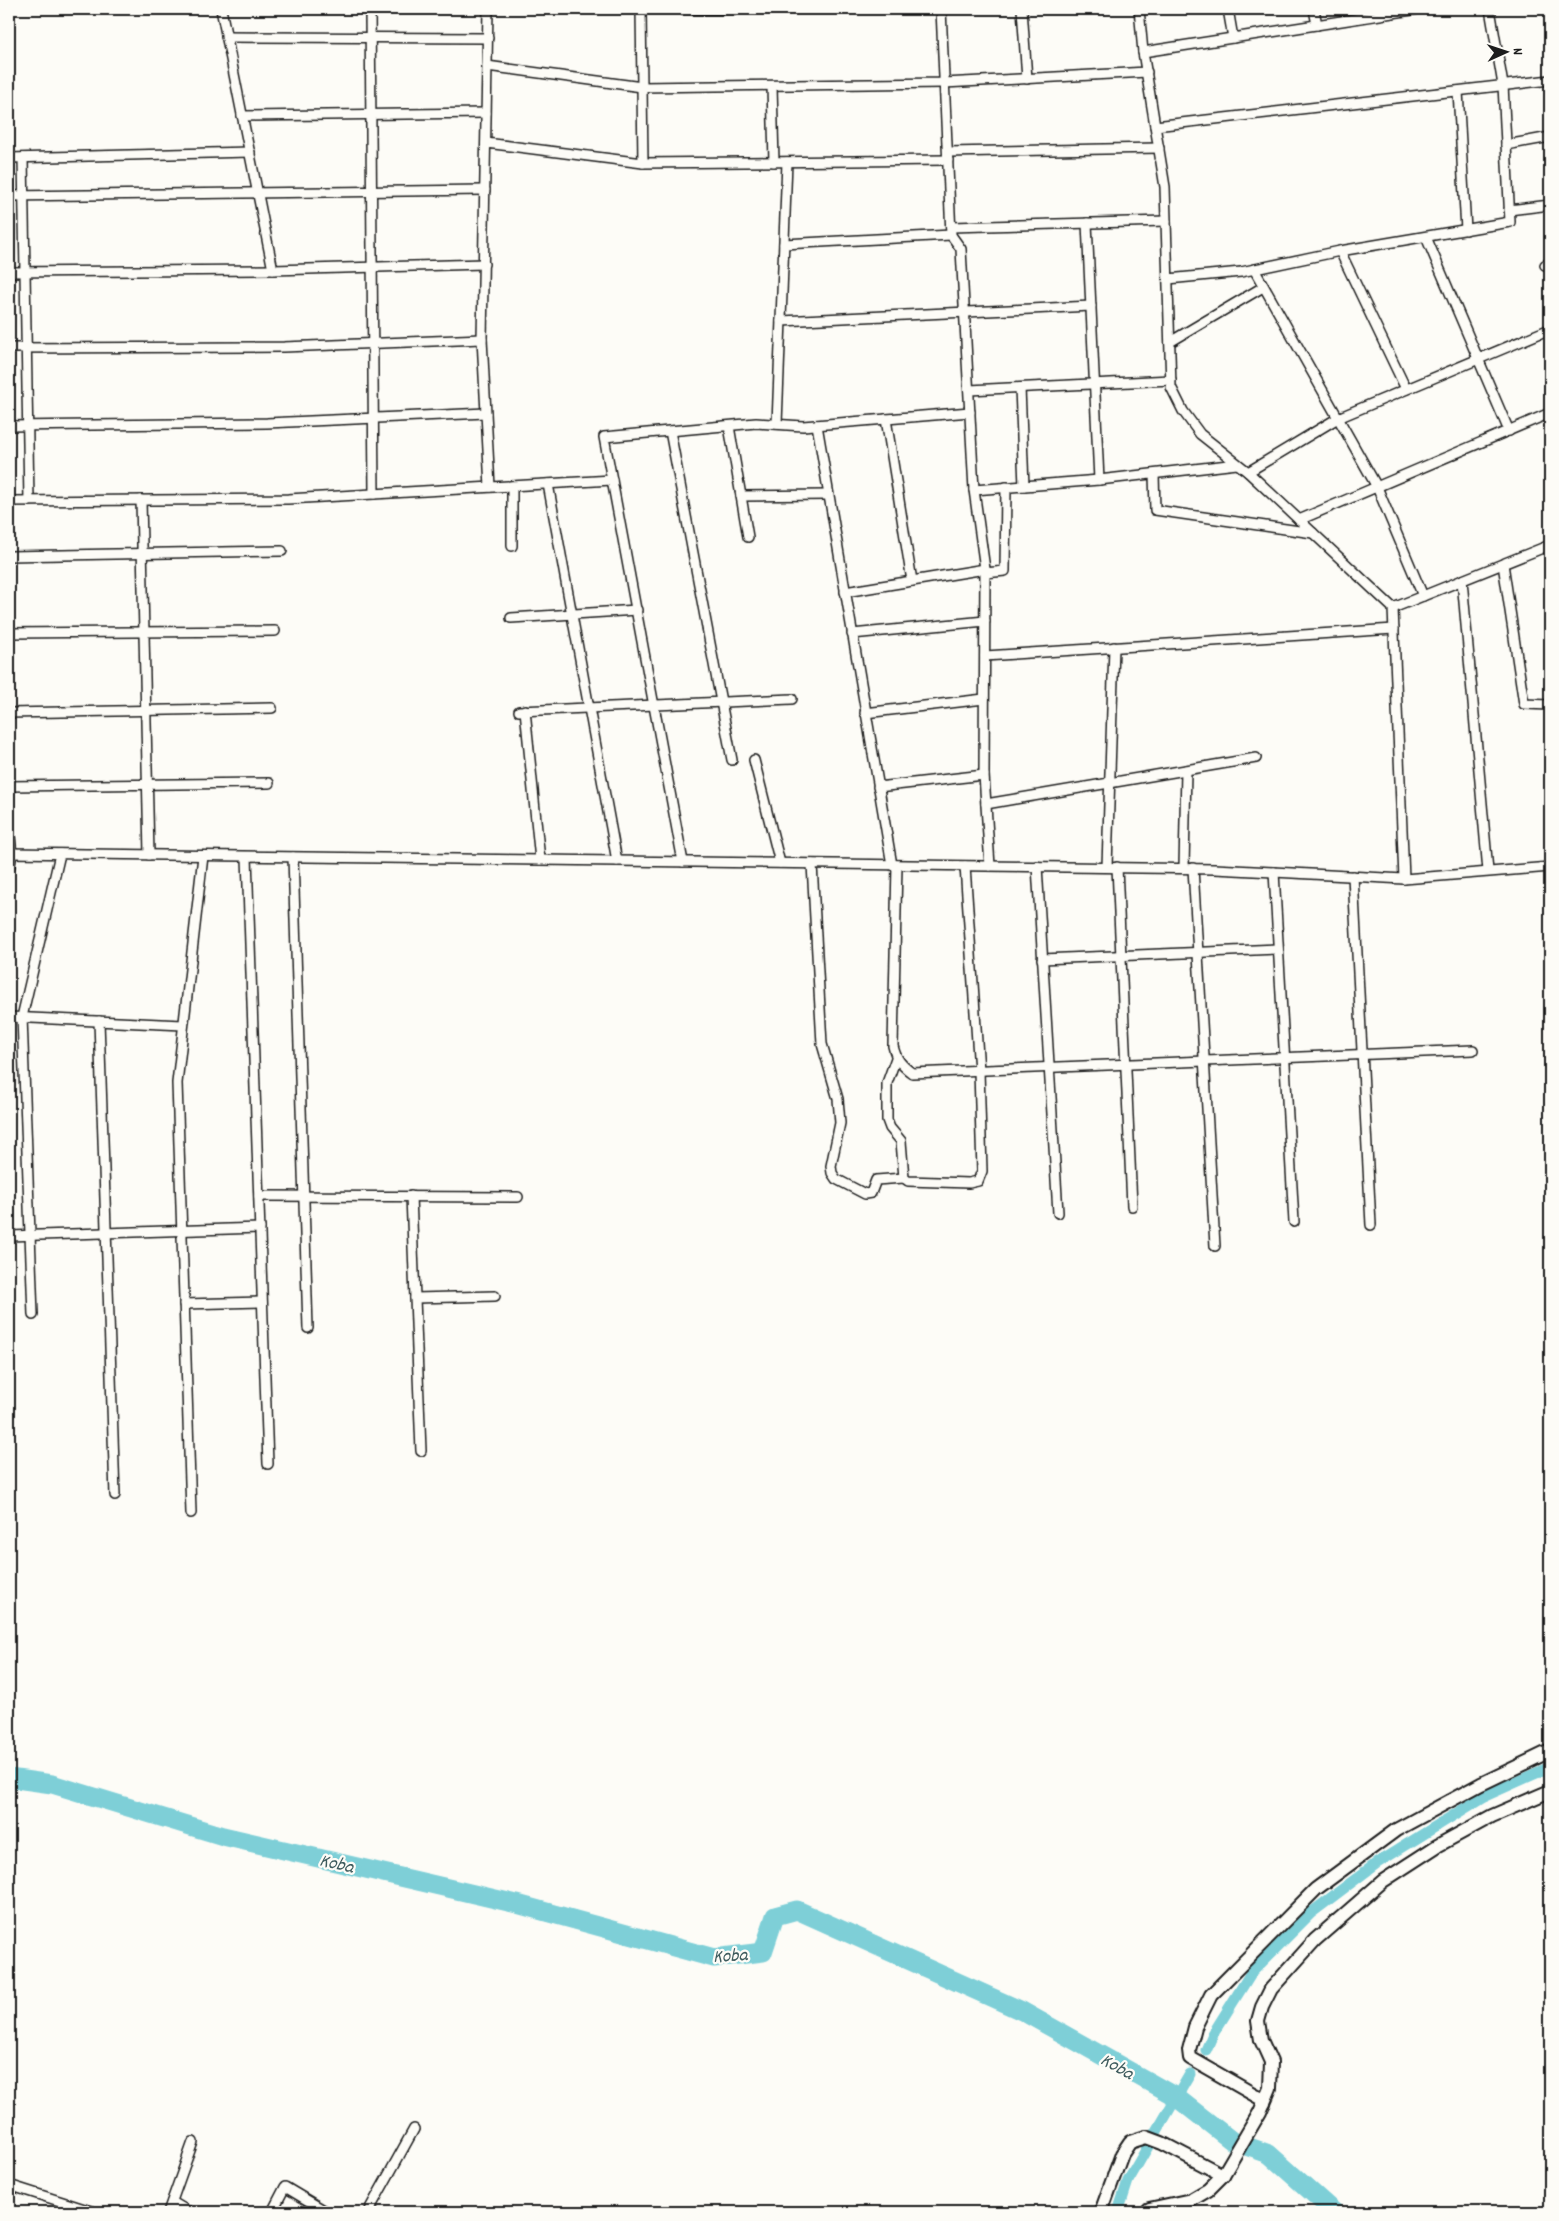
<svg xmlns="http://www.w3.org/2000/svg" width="1559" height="2221" font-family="Dekko,sans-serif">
<rect width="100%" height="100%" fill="#fdfcf7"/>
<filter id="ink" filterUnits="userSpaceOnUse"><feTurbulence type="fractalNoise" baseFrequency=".02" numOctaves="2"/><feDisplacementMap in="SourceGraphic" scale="10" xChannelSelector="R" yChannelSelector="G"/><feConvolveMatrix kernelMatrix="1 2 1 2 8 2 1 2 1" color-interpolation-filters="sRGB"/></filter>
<g filter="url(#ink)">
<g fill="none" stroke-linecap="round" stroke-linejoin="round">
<g stroke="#7ecfd7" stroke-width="11">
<polyline points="1206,2050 1213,2034 1251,1973 1311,1913 1377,1863 1483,1797 1550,1767"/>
<polyline points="1118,2212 1128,2181 1190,2074"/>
</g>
<polyline stroke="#7ecfd7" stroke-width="19" points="9,1778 52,1784 223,1836 517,1904 714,1958 763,1952 775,1916 797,1910 1022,2011 1176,2097 1232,2141 1269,2154 1334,2212"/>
<g stroke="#1c1c1c" stroke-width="12">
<g id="street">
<polyline points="221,9 273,270"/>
<polyline points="370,9 374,494"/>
<polyline points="488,9 482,339 490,487"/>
<polyline points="626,9 788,9"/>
<polyline points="941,9 951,235 961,249 974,490 985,569 984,775 990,866"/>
<polyline points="1022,9 1027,79"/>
<polyline points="1139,9 1143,52 1165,187 1171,387 1183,411 1200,434 1248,472 1393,608 1404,879"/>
<polyline points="1228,9 1233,38"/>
<polyline points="1314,9 1317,25"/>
<polyline points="641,10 643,163"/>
<polyline points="226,37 488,38"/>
<polyline points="1143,52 1418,9"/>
<polyline points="487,66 642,87 944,83 1147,72"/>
<polyline points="772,86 774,162"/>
<polyline points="1458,91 1466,230"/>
<polyline points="242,116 486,113"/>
<polyline points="1155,126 1550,80"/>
<polyline points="486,143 643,163 948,160"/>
<polyline points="1506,145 1550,137"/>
<polyline points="948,152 1159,148"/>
<polyline points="9,158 250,152"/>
<polyline points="23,158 29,501"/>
<polyline points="9,196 485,190"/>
<polyline points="1509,210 1550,205"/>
<polyline points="1087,223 1099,480"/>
<polyline points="951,227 1166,221"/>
<polyline points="1426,237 1509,431"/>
<polyline points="784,244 951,235"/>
<polyline points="1340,251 1406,389"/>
<polyline points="1545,265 1550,264"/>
<polyline points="1254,269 1377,487 1423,596"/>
<polyline points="9,272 273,270 484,264"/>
<polyline points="1168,279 1241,272 1340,251 1510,222 1503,85 1490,9"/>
<polyline points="781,321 1091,306"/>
<polyline points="1170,342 1263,287"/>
<polyline points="9,348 284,347 482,339"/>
<polyline points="1020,388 1024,486"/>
<polyline points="969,390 1171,380"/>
<polyline points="886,419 912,581"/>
<polyline points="777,424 787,162"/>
<polyline points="817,425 892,865"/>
<polyline points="9,426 267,423 486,413"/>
<polyline points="729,426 748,537"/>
<polyline points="670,431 732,760"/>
<polyline points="1248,472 1338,418 1550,329"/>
<polyline points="1154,474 1155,510 1313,533"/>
<polyline points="548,484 617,861"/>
<polyline points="974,490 1099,480 1237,464"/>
<polyline points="741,496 828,495"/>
<polyline points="141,500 149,855"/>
<polyline points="9,501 288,499 612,480"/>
<polyline points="1299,520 1550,413"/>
<polyline points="512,546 512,486"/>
<polyline points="9,556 282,551"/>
<polyline points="1503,564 1524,704 1550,705"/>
<polyline points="985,573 1005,571 1006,487"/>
<polyline points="1462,580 1488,871"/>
<polyline points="845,592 985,569"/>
<polyline points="1393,608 1550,545"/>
<polyline points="511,618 637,610"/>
<polyline points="9,633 275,631"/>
<polyline points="852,634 985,621"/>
<polyline points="985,656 1394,629"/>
<polyline points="525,710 540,860"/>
<polyline points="519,711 792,699"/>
<polyline points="9,713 272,708"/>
<polyline points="865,713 984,699"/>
<polyline points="754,760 780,863"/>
<polyline points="9,786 269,783"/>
<polyline points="878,787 984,775"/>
<polyline points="986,804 1256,758"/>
<polyline points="9,828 12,854 9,869"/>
<polyline points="9,853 1215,869 1404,879 1550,867"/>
<polyline points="247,857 268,1464"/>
<polyline points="293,857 308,1328"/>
<polyline points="683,862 604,437 756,423 803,426 970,412"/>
<polyline points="812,864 822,1044 838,1099 840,1123 831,1166 832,1173 836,1179 865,1194 871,1193 876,1180 904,1178"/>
<path d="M897 865 893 1046C896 1059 901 1065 912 1073L1473 1050"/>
<polyline points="1037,866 1058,1213"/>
<polyline points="1107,867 1114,647"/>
<polyline points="1117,867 1132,1206"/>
<polyline points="1184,868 1186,770"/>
<polyline points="1193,868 1215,1246"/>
<polyline points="1274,872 1294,1222"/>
<polyline points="1353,876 1371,1225"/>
<polyline points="1042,959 1278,949"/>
<polyline points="9,1017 183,1025"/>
<polyline points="99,1021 115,1495"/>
<polyline points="896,1058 887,1083 887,1120 890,1128 901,1141 904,1178 908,1181 969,1183 978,1181 982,1171 979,1071 965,866"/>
<polyline points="259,1196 518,1197"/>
<polyline points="411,1196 421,1451"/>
<polyline points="9,1236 260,1228"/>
<polyline points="415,1298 495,1296"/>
<polyline points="184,1304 262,1302"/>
<polyline points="33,1315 22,1017 60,854"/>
<polyline points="191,1513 177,1083 203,856"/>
<polyline points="9,2185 94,2212"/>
<polyline points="172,2202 189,2212"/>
<polyline points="168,2212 193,2142"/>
<polyline points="272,2212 285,2187 327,2212"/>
<polyline points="368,2212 414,2129"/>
</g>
</g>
<g stroke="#1c1c1c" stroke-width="16">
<g id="secondary">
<polyline points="1264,2103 1260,2098 1190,2058 1189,2050 1195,2027 1211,1995 1316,1889 1396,1830 1481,1784 1550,1751"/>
<polyline points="1101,2212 1122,2154 1130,2142 1146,2137 1162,2143 1223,2175"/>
<polyline points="1147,2212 1149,2209 1191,2200 1208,2190 1223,2175 1260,2112 1270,2088 1271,2062 1261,2040 1258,2021 1262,2007 1271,1989 1315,1940 1383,1881 1437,1846 1492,1816 1550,1791"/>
</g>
</g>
<use href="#street" stroke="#fdfcf7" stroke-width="9"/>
<use href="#secondary" stroke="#fdfcf7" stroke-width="12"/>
</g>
</g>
<g text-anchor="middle" stroke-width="4.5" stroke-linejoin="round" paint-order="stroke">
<g font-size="19" font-style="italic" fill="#3e5b5d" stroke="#fdfcf7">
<text transform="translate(337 1862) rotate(13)" y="7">Koba</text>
<text transform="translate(730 1954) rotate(-3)" y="7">Koba</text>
<text transform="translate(1118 2065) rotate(29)" y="7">Koba</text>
</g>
</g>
<rect width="1559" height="2221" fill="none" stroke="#fdfcf7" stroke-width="30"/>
<rect x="15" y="15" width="1529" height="2191" fill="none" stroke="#1c1c1c" stroke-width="2" filter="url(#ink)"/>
<g transform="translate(1506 52) rotate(87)" stroke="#fdfcf7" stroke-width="4" paint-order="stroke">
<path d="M0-4L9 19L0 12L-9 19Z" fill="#1c1c1c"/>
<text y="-8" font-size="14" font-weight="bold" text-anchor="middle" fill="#1c1c1c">N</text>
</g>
</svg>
